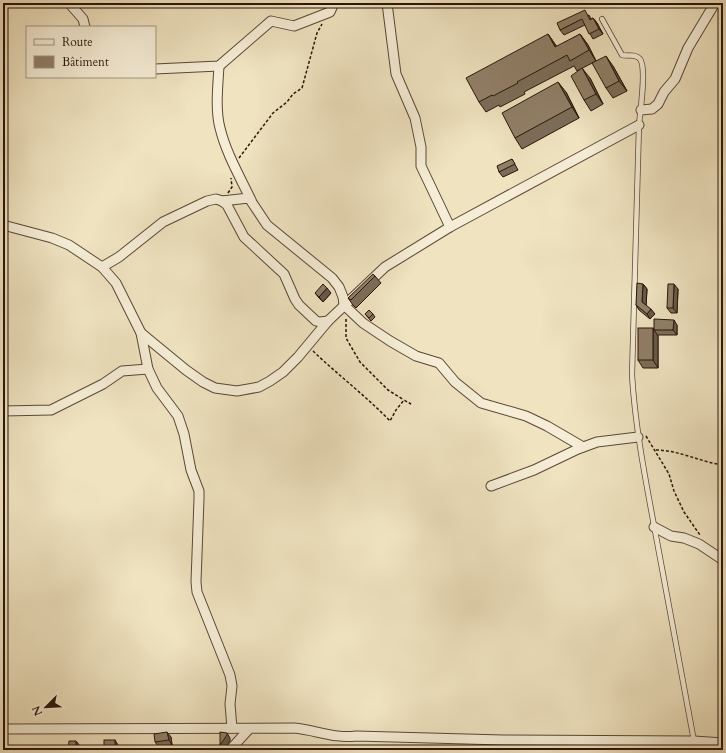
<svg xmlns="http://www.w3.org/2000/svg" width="726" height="753" font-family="Cardo,serif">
<rect width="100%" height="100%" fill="#efe3c0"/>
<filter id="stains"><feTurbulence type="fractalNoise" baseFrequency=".005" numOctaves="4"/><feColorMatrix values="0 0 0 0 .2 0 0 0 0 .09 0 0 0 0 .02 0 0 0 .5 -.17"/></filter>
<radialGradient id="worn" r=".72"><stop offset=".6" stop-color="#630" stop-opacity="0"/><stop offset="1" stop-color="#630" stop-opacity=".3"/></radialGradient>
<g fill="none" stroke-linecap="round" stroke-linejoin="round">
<g stroke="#5a4736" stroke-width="6">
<g id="lane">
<path d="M602 19 622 55C628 57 635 53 640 59 647 68 640 112 639 125L632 375C635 424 644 472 653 520 666 593 680 667 694 741"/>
<polyline points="657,750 657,740"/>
</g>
</g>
<g stroke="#5a4736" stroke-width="11">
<g id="street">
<polyline points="69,3 83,19 85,27"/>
<polyline points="387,3 396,74 415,118 421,147 421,166 450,227"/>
<path d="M219 66C218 84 215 110 220 128 226 153 240 177 251 200"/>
<polyline points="155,69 219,66 271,21 294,26 330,12 334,3"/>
<polyline points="641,110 652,109 658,104 664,92 675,79 688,48 715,3"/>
<polyline points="222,201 227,205 244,237 284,274 295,299 299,305 316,321 320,322 328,321"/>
<polyline points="3,225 52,238 69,245 102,267 116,283 141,333 148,369 157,388 178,416 184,434 191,470 199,491 199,499 196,582 197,592 230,675 232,686 230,704 232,728"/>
<polyline points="102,267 119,257 163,222 207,201 216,199 222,201 249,198 267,225 332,278 339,287 343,297 344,305 363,323 390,341 416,356 439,363 455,382 481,403 526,416 547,426 583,447"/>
<polyline points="141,333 186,370 203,382 215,388 237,391 259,387 270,381 283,372 298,357 328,321 385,267 450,227 639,125"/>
<polyline points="3,411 51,410 103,384 122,371 148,369"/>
<polyline points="491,486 534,470 578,449 597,442 638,437"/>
<polyline points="654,527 671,536 684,538 699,544 723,560"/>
<path d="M3 729 294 728C316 730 335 739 356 736L503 740 694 741 723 743"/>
<polyline points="230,750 249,729"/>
</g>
</g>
<g stroke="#291308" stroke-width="1.5" stroke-dasharray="3 2" stroke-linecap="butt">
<polyline points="239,158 273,113 287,102 293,94 302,88 317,33 322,24"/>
<polyline points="228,193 232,187 231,178"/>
<polyline points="346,319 346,338 360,362 388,390 404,400"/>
<path d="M313 351C338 375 366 396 390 421L396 410 404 400 411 404"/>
<polyline points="646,436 669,474 674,491 684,512 700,535"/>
<path d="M656 450C678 450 701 462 723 465"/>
</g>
<use href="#lane" stroke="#f5edd6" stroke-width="4.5"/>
<use href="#street" stroke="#f5edd6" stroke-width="9"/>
</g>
<g fill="#7c6d59" stroke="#291308">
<polygon points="589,15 591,19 593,18 597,23 603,34 593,39 585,25 564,35 560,30"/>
<polygon points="548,34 557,47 580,34 588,45 596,61 577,71 574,66 524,92 525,94 500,107 499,105 486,112 479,102"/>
<polygon points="613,66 627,91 613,98 606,88"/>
<polygon points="590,78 603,104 591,111 584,100"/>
<polygon points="566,92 579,118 522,149 515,138"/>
<polygon points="512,159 518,170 503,177 499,172"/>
<polygon points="375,276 381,283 356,308 353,305 348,298"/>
<polygon points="643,284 647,289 646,305 655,314 650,319 639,310 636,305"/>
<polygon points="678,289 677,313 671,313 667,308"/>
<polygon points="315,293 331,293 323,302 319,298"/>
<polygon points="365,314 373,314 375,317 371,321"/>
<polygon points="677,325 677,335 658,335 658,368 643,368 638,360 653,328 654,330"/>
<polygon points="171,737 172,745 159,747 155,742"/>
</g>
<g fill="#655949" stroke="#291308">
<polygon points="593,18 597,23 603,34 599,29"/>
<polygon points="548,34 555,44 563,58 555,47"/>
<polygon points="580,34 588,45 596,61 589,50"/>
<polygon points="606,56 613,66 627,91 619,81"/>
<polygon points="582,68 590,78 603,104 596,94"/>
<polygon points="558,82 566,92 579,118 572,107"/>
<polygon points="643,284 647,289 646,307 642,302"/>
<polygon points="674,284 678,289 677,313 673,308"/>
<polygon points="327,288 331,293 323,302 319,297"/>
<polygon points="651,309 655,314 650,319 647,314"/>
<polygon points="674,320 677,325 677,335 673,330"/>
<polygon points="653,328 658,336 658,368 653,360"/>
<polygon points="167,732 171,737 172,745 169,740"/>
<polygon points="227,733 230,738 230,741 223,750 220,745"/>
<polygon points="115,740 120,748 120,750 115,750"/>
<polygon points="76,741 80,746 80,750 76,750"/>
</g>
<g fill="#907f68" stroke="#291308">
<polygon points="585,10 590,20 593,18 599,29 589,34 582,19 560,30 557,23"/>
<polygon points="548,34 555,47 580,34 589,50 570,61 567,55 517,82 518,83 493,96 492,95 479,102 466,78"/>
<polygon points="606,56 619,81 606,88 592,63"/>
<polygon points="582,68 596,94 584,100 571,76"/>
<polygon points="558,82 572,107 515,138 502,113"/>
<polygon points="512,159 515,164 499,172 497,166"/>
<polygon points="373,274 375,276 351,300 348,298"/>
<polygon points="637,283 643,284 642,302 651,309 647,314 636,305"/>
<polygon points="323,284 327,288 319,297 315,293"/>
<polygon points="668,284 674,284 673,308 667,308"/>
<polygon points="369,310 373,314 369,318 365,314"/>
<polygon points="654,319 674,320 673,330 654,330"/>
<rect x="638" y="328" width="15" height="32"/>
<polygon points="167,732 169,740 155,742 154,734"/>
<polygon points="220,732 227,733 227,735 220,745"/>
<rect x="104" y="740" width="11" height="10"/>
<polygon points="69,741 76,741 76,750 68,750"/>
</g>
<rect width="726" height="753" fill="none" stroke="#efe3c0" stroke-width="16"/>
<rect x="4" y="4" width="718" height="745" fill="none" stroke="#291308" stroke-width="2"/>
<rect x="8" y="8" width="710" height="737" fill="none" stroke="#291308"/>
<rect x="26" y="26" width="130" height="52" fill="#f5edd6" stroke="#a39684"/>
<rect x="34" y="39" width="20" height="6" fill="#f5edd6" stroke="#a39684"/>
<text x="62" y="46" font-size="12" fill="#291308">Route</text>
<rect x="34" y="56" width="20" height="12" fill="#907f68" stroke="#a39684"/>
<text x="62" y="66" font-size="12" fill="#291308">Bâtiment</text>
<g transform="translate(46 707) rotate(246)" stroke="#f5edd6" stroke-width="3" paint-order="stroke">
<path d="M0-3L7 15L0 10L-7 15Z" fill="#291308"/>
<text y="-6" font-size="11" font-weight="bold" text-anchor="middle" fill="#291308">N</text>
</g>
<rect width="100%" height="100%" filter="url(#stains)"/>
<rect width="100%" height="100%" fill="url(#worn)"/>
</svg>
